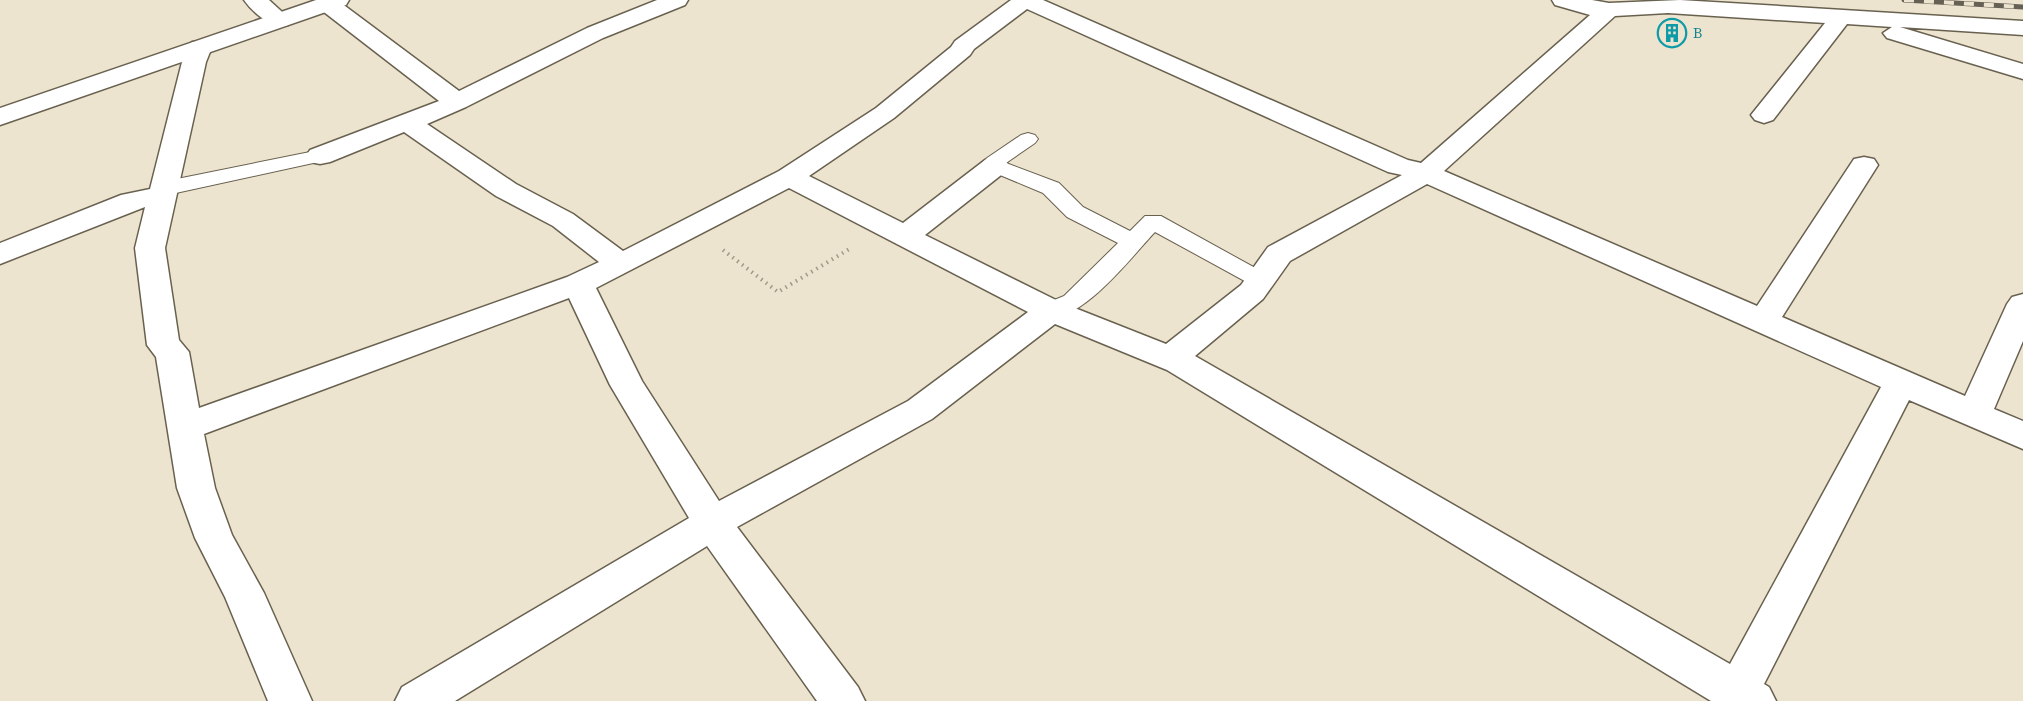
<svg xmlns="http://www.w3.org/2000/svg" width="2023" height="701" font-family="'Roboto Serif',serif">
<rect width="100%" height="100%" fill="#ede4d0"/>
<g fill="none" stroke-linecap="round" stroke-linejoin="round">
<g stroke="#69614f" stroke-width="2">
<g id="lane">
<path d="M1028 133 1035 135 1038 139 1035 143 1006 163 1059 183 1083 207 1130 231 1145 216H1161L1268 275 1272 280 1268 285 1260 288 1252 285 1155 232C1132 256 1079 327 1042 317L1039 311 1042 305 1064 296 1118 243 1067 217 1043 193 988 170 983 162 987 158 1021 135Z"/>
<polygon points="320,150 327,152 330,156 327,160 162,196 154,194 151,189 154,184 162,182"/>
</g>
</g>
<g stroke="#69614f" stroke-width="3">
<g id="street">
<path d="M244 0H269L291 20 288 25C272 29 253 13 244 0Z"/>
<path d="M320 0H337L459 91 587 28 657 0H688L685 5 603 38 466 107 427 124 516 184 573 214 623 251 779 171 876 108 951 47 955 41 1011 0H1043L1408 160 1421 163 1590 15 1555 5 1552 0H1592L1609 3 1680 0 2023 21V35L1900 27 2023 64V79L1887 38 1883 33 1892 27 1847 24 1773 120 1764 123 1755 120 1751 115 1825 23 1668 13 1615 16 1444 171 1757 306 1854 159 1864 157 1874 159 1878 165 1782 317 1965 396 2007 304 2012 297 2023 294V341L1994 409 2023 421V449L1909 400 1764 684 1769 687 1776 701H1711L1167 370 1055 324 932 419 737 527 858 687 865 701H817L707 546 455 701H395L402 687 689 518 610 385 569 298 204 434 215 488 232 535 264 593 312 701H268L225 597 195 538 177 488 156 357 147 345 135 248 145 207 0 264V243L121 195 150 189 182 62 192 42H208L212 47 206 62 165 248 179 340 189 352 199 408 567 277 599 262 553 226 496 196 404 132 330 162 320 164 310 162 306 156 310 150 439 101 320 9 317 4ZM1027 9 1388 172 1402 175 1268 247 1241 285 1166 344 1062 303 925 235 1005 172 1009 166 1005 160 995 158 985 160 903 223 809 176 894 118 970 55 974 49ZM1427 184 1881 387 1730 664 1195 356 1263 299 1290 261ZM789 188 1028 312 908 401 719 501 642 381 596 288Z"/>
</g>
</g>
<g stroke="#69614f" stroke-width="3">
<polygon id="secondary" points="316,0 349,0 346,5 0,125 0,108"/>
</g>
<polyline stroke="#a1998a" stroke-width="4" stroke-dasharray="1.5 4.5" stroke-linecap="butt" points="723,250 778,292 851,248"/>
<use href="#lane" fill="#fff" fill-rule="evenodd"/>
<use href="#street" fill="#fff" fill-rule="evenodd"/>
<use href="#secondary" fill="#fff" fill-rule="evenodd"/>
<g stroke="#666055" stroke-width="5">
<polyline id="rail" points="1904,0 2023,7"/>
</g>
<use href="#rail" stroke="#ede4d0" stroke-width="4" stroke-dasharray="10" stroke-linecap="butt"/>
</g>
<defs>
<g id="building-ring" transform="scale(1.5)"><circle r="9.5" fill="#ede4d0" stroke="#0f9aa8" stroke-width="1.5"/><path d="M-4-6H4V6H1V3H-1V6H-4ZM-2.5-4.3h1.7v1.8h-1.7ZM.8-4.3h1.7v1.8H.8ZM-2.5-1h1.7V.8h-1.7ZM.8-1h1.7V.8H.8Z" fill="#0f9aa8"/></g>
</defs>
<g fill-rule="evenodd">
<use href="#building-ring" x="1672" y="33"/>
</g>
<g text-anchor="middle" stroke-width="4.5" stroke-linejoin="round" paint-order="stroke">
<g font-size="14" fill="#0d838f" stroke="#ede4d0" text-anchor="start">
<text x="1693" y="38">B</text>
</g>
</g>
</svg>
